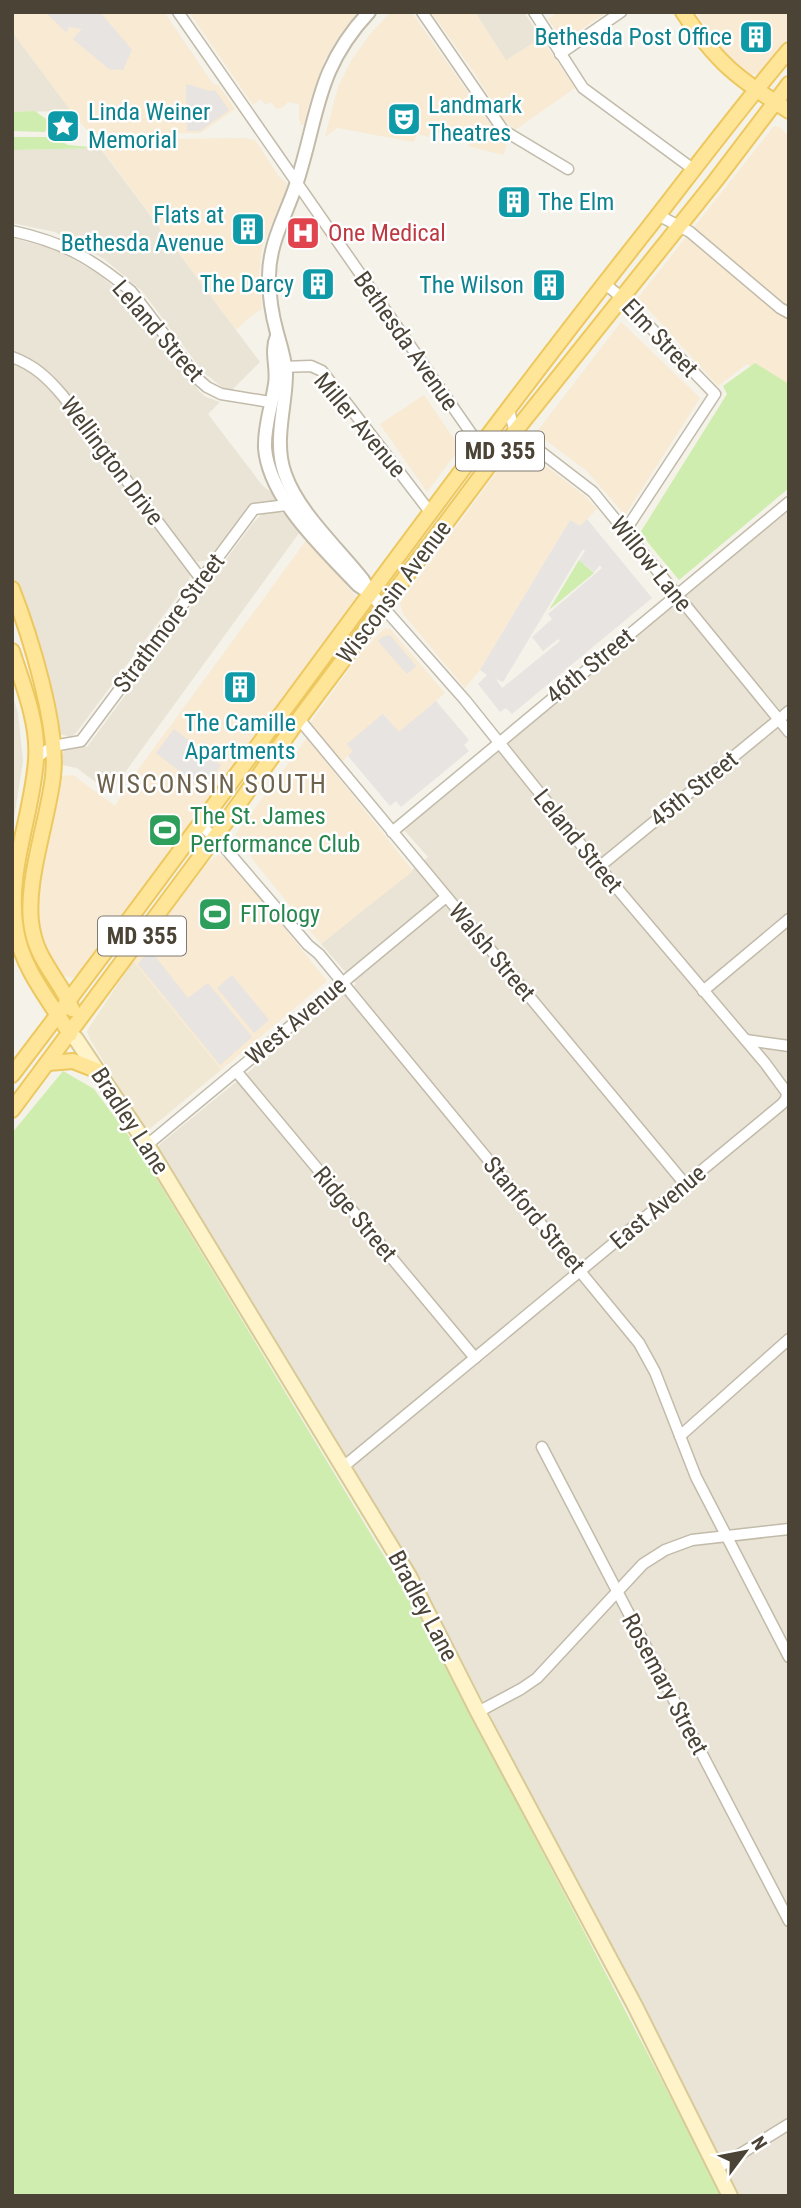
<svg xmlns="http://www.w3.org/2000/svg" width="801" height="2208" font-family="'Roboto Condensed',sans-serif">
<rect width="100%" height="100%" fill="#f5f2e9"/>
<g fill="#eae4d6">
<polygon points="475,12 524,12 541,38 506,61"/>
<polygon points="12,32 60,96 72,111 12,112"/>
<polygon points="100,148 260,362 231,391 223,388 203,372 142,291 104,259 55,232 12,223 12,150"/>
<polygon points="12,238 55,249 99,274 117,290 164,344 199,391 206,397 220,402 208,414 262,485 273,494 278,503 250,506 207,560 198,562 192,558 93,424 53,375 36,362 12,351"/>
<polygon points="12,362 24,367 47,384 190,574 189,581 76,733 70,737 60,734 56,728 12,571"/>
<polygon points="789,507 789,2196 740,2196 415,1571 158,1148 160,1144 356,984 321,944 428,857 404,830"/>
<polygon points="274,511 289,515 302,529 110,793 77,768 61,765 60,762 64,751 83,745 87,747 253,523 263,513"/>
<polygon points="12,693 18,713 23,761 12,831"/>
</g>
<g fill="#f8ead3">
<polygon points="12,12 164,12 213,84 218,85 235,109 201,133 91,134 76,118 12,32"/>
<polygon points="189,12 358,12 337,39 324,61 309,103 304,125 301,125 299,118 299,104 288,102 282,108 276,109 271,102 265,105 261,99 253,105"/>
<polygon points="391,12 411,12 417,20 495,131 507,144 503,155 468,146 470,139 430,131 429,137 417,134 414,142 337,128 325,137 338,87 351,61 371,33"/>
<polygon points="431,12 475,12 506,60 541,38 575,88 515,130 502,118 474,72"/>
<polygon points="558,12 607,12 567,39 560,36 548,19"/>
<polygon points="696,12 789,12 789,37 758,73 750,75 721,49"/>
<polygon points="774,126 780,127 789,137 789,388 747,364 718,386 638,298"/>
<polygon points="244,138 255,140 280,178 287,183 286,190 262,247 259,273 262,309 251,316 236,330 95,140"/>
<polygon points="621,322 700,398 625,515 587,471 536,433"/>
<polygon points="424,395 460,448 427,492 380,424"/>
<polygon points="516,446 522,448 585,496 597,509 580,526 570,520 480,670 465,688 403,614 400,603"/>
<polygon points="308,538 356,597 230,771 87,963 73,978 63,976 53,966 41,939 37,903 57,801 60,776 73,775 115,806 135,774"/>
<polygon points="385,628 390,629 445,693 399,733 384,714 348,744 354,751 342,761 313,729 311,722 361,653"/>
<polygon points="307,738 413,871 321,944 256,864 235,835"/>
<polygon points="218,855 228,860 241,874 327,981 221,1070 133,961 206,864"/>
</g>
<polygon fill="#f0e8d2" points="133,961 221,1070 146,1132 90,1039 87,1031"/>
<g fill="#cfedaf">
<polygon points="35,111 50,122 45,132 12,131 12,112"/>
<polygon points="12,137 52,137 68,145 100,148 12,150"/>
<polygon points="755,363 789,384 789,488 679,580 640,533 727,394 723,386"/>
<polygon points="579,560 594,573 549,610"/>
<polygon points="63,1071 94,1089 140,1151 413,1604 722,2196 12,2196 12,1133"/>
</g>
<g fill="#e7e4e1" fill-rule="evenodd">
<polygon points="45,12 100,12 132,50 123,70 109,69 73,39 82,29 69,27 66,32"/>
<polygon points="186,84 210,91 215,90 229,110 200,131 187,131"/>
<path d="M587 519 652 598 512 714 506 708 500 712 478 684 487 675 480 670 570 520 580 526ZM583 549 585 551 579 560 594 572 600 565 602 568 548 614 552 619 532 637 543 651 558 639 560 641 502 688 496 679 503 682Z"/>
<polygon points="390,635 416,666 407,674 378,641 382,637"/>
<polygon points="436,701 469,740 464,745 469,751 401,807 396,801 390,806 348,756 353,751 347,744 383,714 399,732"/>
<polygon points="174,729 221,765 203,789 156,753"/>
<polygon points="150,950 188,998 208,983 252,1037 220,1065 138,964"/>
<polygon points="232,975 269,1020 254,1033 217,988"/>
</g>
<g fill="none" stroke-linecap="round" stroke-linejoin="round">
<g stroke="#c2bbaa" stroke-width="13">
<g id="minor">
<polyline points="178,12 480,446"/>
<polyline points="422,12 503,130 568,169"/>
<polyline points="534,12 583,88 693,169"/>
<polyline points="560,54 621,12"/>
<polyline points="658,215 690,232 780,308 789,313"/>
<path d="M12 231C63 242 91 258 131 291L199 380 207 387 221 394 270 402"/>
<polyline points="604,283 621,297 715,394 625,531"/>
<path d="M12 357C34 365 48 378 63 396L201 579"/>
<polyline points="281,367 311,366 322,371 430,512"/>
<polyline points="508,407 515,432 593,492 789,732"/>
<polyline points="299,719 685,1184"/>
<polyline points="36,758 53,746 81,741 254,509 287,505"/>
<polyline points="201,825 225,848 308,945 319,954 639,1343 655,1372 696,1477 789,1657"/>
<polyline points="392,832 789,502"/>
<polyline points="599,867 789,711"/>
<polyline points="703,991 789,919"/>
<polyline points="746,1040 789,1046"/>
<polyline points="236,1071 475,1358"/>
<polyline points="147,1145 446,897"/>
<polyline points="680,1436 789,1339"/>
<polyline points="542,1447 789,1921"/>
<polyline points="343,1467 782,1104 786,1099 787,1093 765,1063 599,867 465,700 383,607"/>
<polyline points="478,1712 521,1689 537,1678 643,1564 665,1550 692,1540 789,1529"/>
<polyline points="716,2169 789,2124"/>
</g>
</g>
<g stroke="#c2bbaa" stroke-width="16">
<g id="tertiary">
<path d="M369 12C315 70 319 115 296 185 286 215 269 243 269 276 269 295 272 315 277 333 281 347 285 359 286 374 286 407 273 441 285 474 298 512 338 548 363 580L370 593"/>
<path d="M277 336C270 352 278 367 275 384 272 405 264 426 265 448 269 499 325 550 358 585L370 593 383 607"/>
</g>
</g>
<g stroke="#d9c995" stroke-width="18">
<polyline id="secondary" points="70,1034 76,1039 147,1145 409,1576 478,1712 635,2006 730,2196"/>
</g>
<g stroke="#edc85f" stroke-width="18">
<g id="primary">
<path d="M683 12C717 63 738 79 789 111"/>
<path d="M12 589C30 635 59 728 53 776 48 822 22 889 33 933 39 962 61 982 72 1009"/>
<path d="M12 651C23 685 39 724 36 760 32 817 6 872 16 930 22 969 50 1001 70 1034"/>
<polyline points="48,1063 73,1061 96,1070"/>
<path d="M12 1075C227 794 429 505 649 227 695 168 740 108 789 50"/>
<polyline points="12,1110 215,837 299,719 505,444 716,180 789,84"/>
</g>
</g>
<use href="#minor" stroke="#fff" stroke-width="10"/>
<use href="#tertiary" stroke="#fff" stroke-width="12"/>
<use href="#secondary" stroke="#fff4c9" stroke-width="14"/>
<use href="#primary" stroke="#ffe598" stroke-width="14"/>
</g>
<defs>
<g id="building-square" transform="scale(1.75)"><rect x="-9" y="-9" width="18" height="18" rx="4" fill="#0f9aa8" stroke="#fff"/><path d="M-4-6H4V6H1V3H-1V6H-4ZM-2.5-4.3h1.7v1.8h-1.7ZM.8-4.3h1.7v1.8H.8ZM-2.5-1h1.7V.8h-1.7ZM.8-1h1.7V.8H.8Z" fill="#fff"/></g>
<g id="theatre-square" transform="scale(1.75)"><rect x="-9" y="-9" width="18" height="18" rx="4" fill="#0f9aa8" stroke="#fff"/><path d="M-5-5.5Q0-4 5-5.5V0Q5 5 0 6Q-5 5-5 0ZM-3.3-2.5H-1v1.5H-3.3ZM1-2.5H3.3v1.5H1ZM-2.8 1Q0 5.5 2.8 1Z" fill="#fff"/></g>
<g id="sight-square" transform="scale(1.75)"><rect x="-9" y="-9" width="18" height="18" rx="4" fill="#0f9aa8" stroke="#fff"/><path d="M0-6L1.8-2.2L6-1.7L2.9 1.2L3.7 5.4L0 3.3L-3.7 5.4L-2.9 1.2L-6-1.7L-1.8-2.2Z" fill="#fff"/></g>
<g id="hospital-square" transform="scale(1.75)"><rect x="-9" y="-9" width="18" height="18" rx="4" fill="#e0444e" stroke="#fff"/><path d="M-5-5h3v3.5h4V-5h3V5h-3V1.5h-4V5h-3Z" fill="#fff"/></g>
<g id="stadium-square" transform="scale(1.75)"><rect x="-9" y="-9" width="18" height="18" rx="4" fill="#2e9e5b" stroke="#fff"/><path d="M0-5a6.5 5 0 1 0 0 10a6.5 5 0 1 0 0-10ZM-3.5-1.8h7v3.6h-7Z" fill="#fff"/></g>
</defs>
<g fill-rule="evenodd">
<use href="#building-square" x="756" y="37"/>
<use href="#theatre-square" x="404" y="119"/>
<use href="#sight-square" x="63" y="126"/>
<use href="#building-square" x="514" y="202"/>
<use href="#building-square" x="248" y="229"/>
<use href="#hospital-square" x="303" y="233"/>
<use href="#building-square" x="318" y="284"/>
<use href="#building-square" x="549" y="285"/>
<use href="#building-square" x="240" y="687"/>
<use href="#stadium-square" x="165" y="830"/>
<use href="#stadium-square" x="215" y="914"/>
</g>
<g text-anchor="middle" stroke-width="5" stroke-linejoin="round" paint-order="stroke">
<g fill="#fff" stroke="#807b72" stroke-width="2">
<rect x="456" y="431.5" width="88" height="39" rx="5"/>
<rect x="98" y="916.5" width="88" height="39" rx="5"/>
</g>
<g font-size="23" font-weight="bold" fill="#4a4336">
<text x="500" y="459">MD 355</text>
<text x="142" y="944">MD 355</text>
</g>
<g font-size="24" fill="#0d838f" stroke="#fff" text-anchor="end">
<text x="732" y="45">Bethesda Post Office</text>
<text x="428" y="113" text-anchor="start">Landmark<tspan x="428" dy="28">Theatres</tspan></text>
<text x="88" y="120" text-anchor="start">Linda Weiner<tspan x="88" dy="28">Memorial</tspan></text>
<text x="538" y="210" text-anchor="start">The Elm</text>
<text x="224" y="223">Flats at<tspan x="224" dy="28">Bethesda Avenue</tspan></text>
<text x="294" y="292">The Darcy</text>
<text x="524" y="293">The Wilson</text>
<text x="240" y="731" text-anchor="middle">The Camille<tspan x="240" dy="28">Apartments</tspan></text>
</g>
<g font-size="24" fill="#be3a42" stroke="#fff" text-anchor="start">
<text x="328" y="241">One Medical</text>
</g>
<g font-size="24" fill="#4a4336" stroke="#fff">
<text transform="translate(158 331) rotate(49)" y="8">Leland Street</text>
<text transform="translate(660 338) rotate(46)" y="8">Elm Street</text>
<text transform="translate(406 341) rotate(55)" y="8">Bethesda Avenue</text>
<text transform="translate(360 425) rotate(50)" y="8">Miller Avenue</text>
<text transform="translate(112 461) rotate(53)" y="8">Wellington Drive</text>
<text transform="translate(651 564) rotate(51)" y="8">Willow Lane</text>
<text transform="translate(394 592) rotate(-53)" y="8">Wisconsin Avenue</text>
<text transform="translate(169 623) rotate(-53)" y="8">Strathmore Street</text>
<text transform="translate(590 666) rotate(-39)" y="8">46th Street</text>
<text transform="translate(694 789) rotate(-39)" y="8">45th Street</text>
<text transform="translate(578 841) rotate(51)" y="8">Leland Street</text>
<text transform="translate(492 952) rotate(50)" y="8">Walsh Street</text>
<text transform="translate(296 1021) rotate(-40)" y="8">West Avenue</text>
<text transform="translate(130 1121) rotate(57)" y="8">Bradley Lane</text>
<text transform="translate(658 1207) rotate(-40)" y="8">East Avenue</text>
<text transform="translate(355 1214) rotate(50)" y="8">Ridge Street</text>
<text transform="translate(534 1215) rotate(50)" y="8">Stanford Street</text>
<text transform="translate(423 1606) rotate(62)" y="8">Bradley Lane</text>
<text transform="translate(665 1684) rotate(62)" y="8">Rosemary Street</text>
</g>
<g font-size="24" fill="#27864d" stroke="#fff" text-anchor="start">
<text x="190" y="824">The St. James<tspan x="190" dy="28">Performance Club</tspan></text>
<text x="240" y="922">FITology</text>
</g>
<g font-size="26" letter-spacing="2" fill="#6e624d" stroke="#fff">
<text x="212" y="793">WISCONSIN SOUTH</text>
</g>
</g>
<rect width="801" height="2208" fill="none" stroke="#4a4336" stroke-width="28"/>
<g transform="translate(745 2152) rotate(58)" stroke="#ffffff" stroke-width="5" paint-order="stroke">
<path d="M0-5L12 26L0 18L-12 26Z" fill="#4a4336"/>
<text y="-10" font-size="19" font-weight="bold" text-anchor="middle" fill="#4a4336">N</text>
</g>
</svg>
